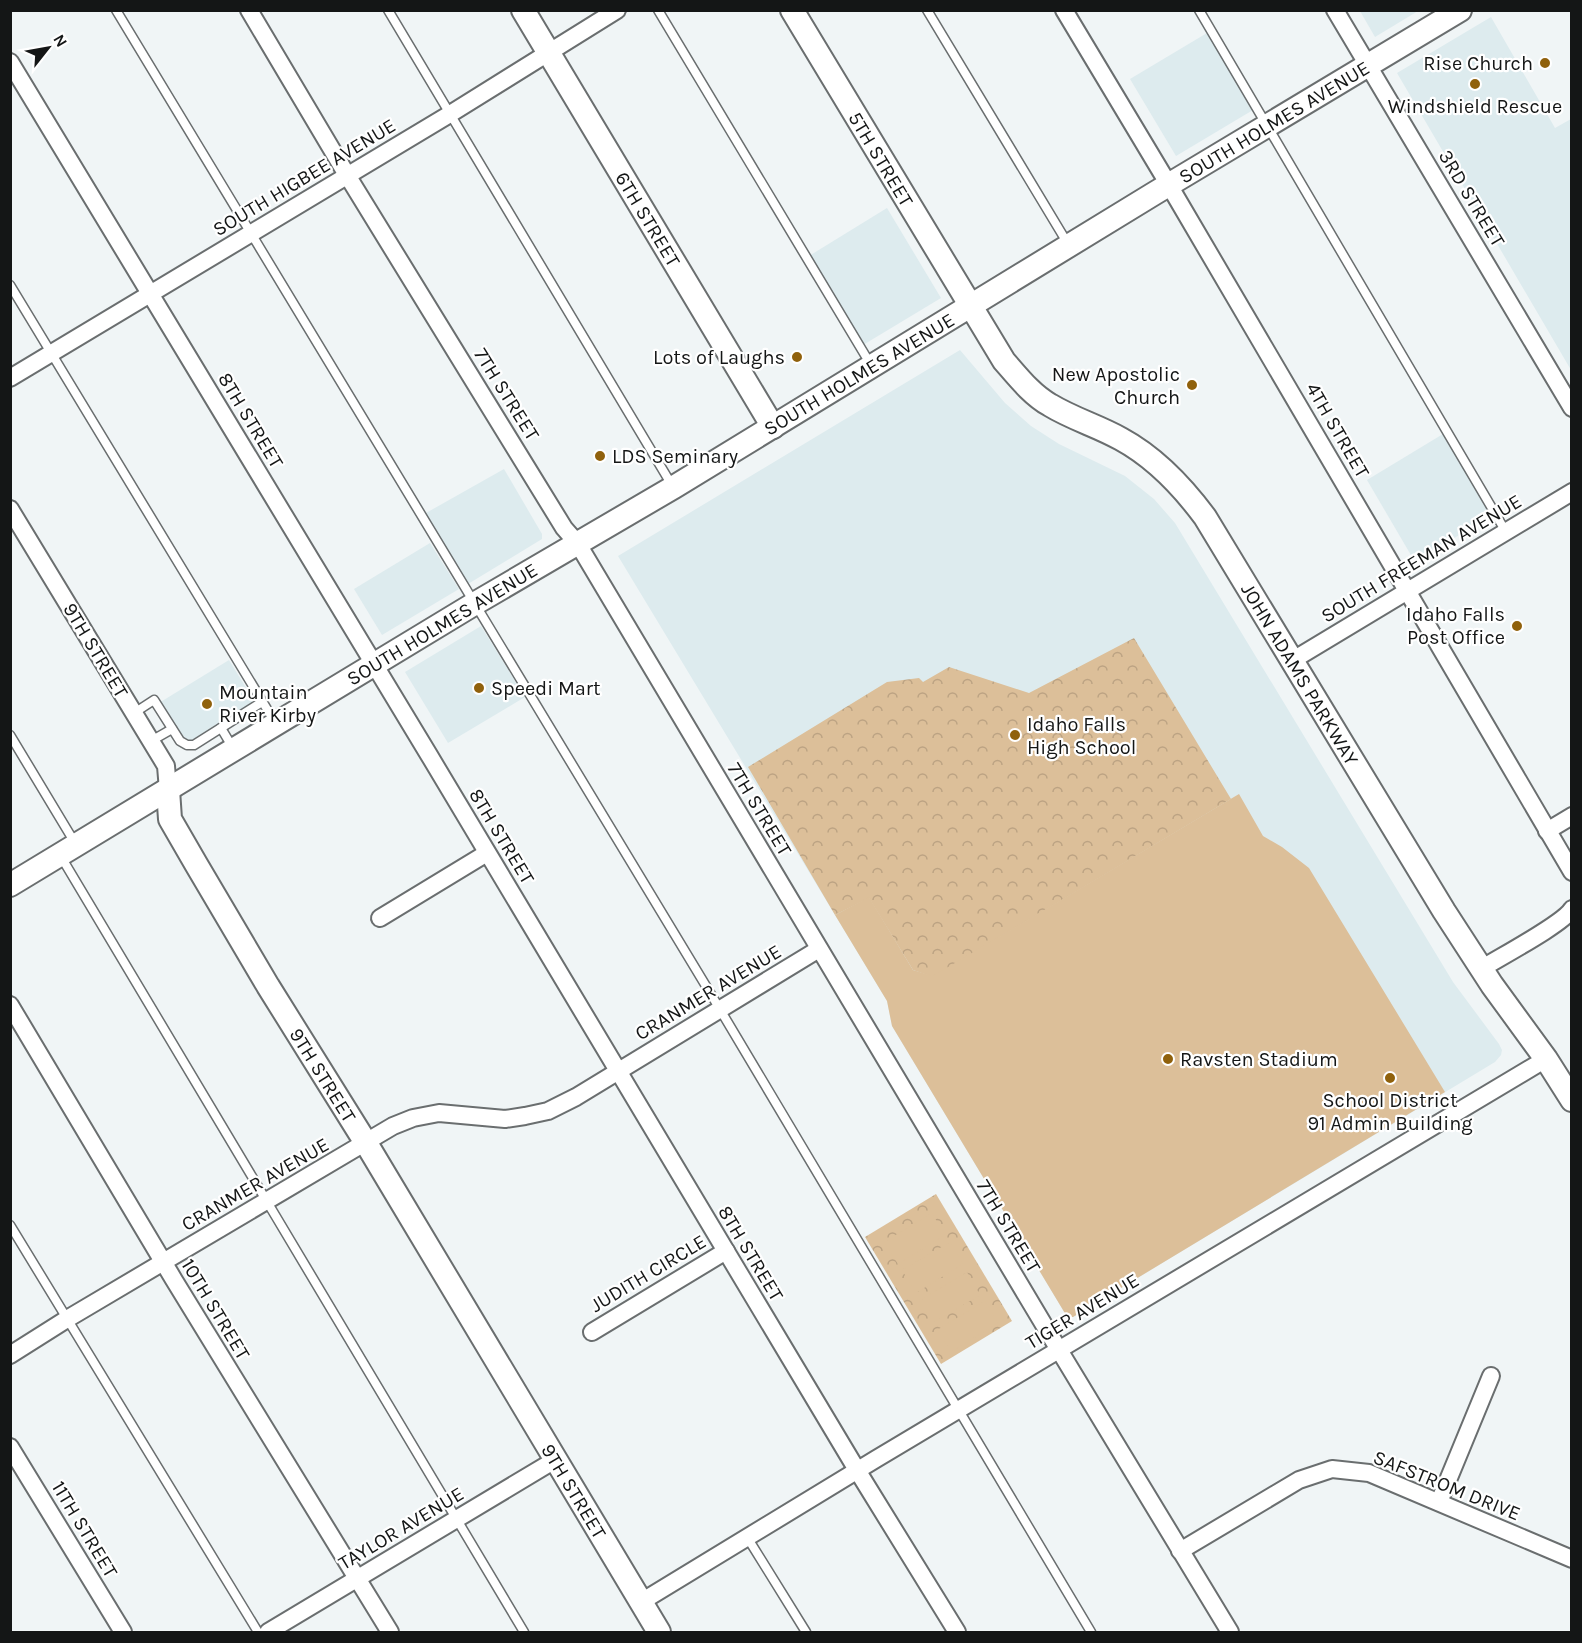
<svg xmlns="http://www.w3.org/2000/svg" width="1582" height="1643" font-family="Karla,sans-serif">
<defs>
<pattern id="park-crowns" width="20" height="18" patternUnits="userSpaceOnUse" patternTransform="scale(1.5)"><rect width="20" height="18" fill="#dcbf99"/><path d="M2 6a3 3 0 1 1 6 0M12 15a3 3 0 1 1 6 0" fill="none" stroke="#bca383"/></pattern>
</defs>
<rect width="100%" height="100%" fill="#f0f5f6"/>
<g fill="#ddebee">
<polygon points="1360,11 1418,11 1375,37"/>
<polygon points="1491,17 1555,128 1571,119 1571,370 1397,73"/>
<polygon points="1207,33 1253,110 1176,156 1130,79"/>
<polygon points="887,208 941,298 863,345 809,256"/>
<polygon points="960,350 1005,403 1031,426 1059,444 1125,476 1154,499 1175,523 1453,982 1499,1044 1502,1050 1501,1055 1495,1062 1073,1317 1070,1317 1066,1315 892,1026 887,1001 618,556"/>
<polygon points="1443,434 1492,515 1415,562 1367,480"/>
<polygon points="504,469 542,534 542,539 468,584 426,513"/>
<polygon points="430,543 459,589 382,635 354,589"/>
<polygon points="481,626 525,697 448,743 405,672"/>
<polygon points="229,660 259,709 192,750 183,749 178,746 154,706"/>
</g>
<g fill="url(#park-crowns)">
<polygon points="1134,638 1231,799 933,977 913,970 869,898 835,915 748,767 887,682 919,678 923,682 949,667 1029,693"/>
<polygon points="936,1194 1012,1321 941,1364 865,1237"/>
</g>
<g fill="#dcbf99">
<polygon points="1239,794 1263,836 1282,847 1309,868 1445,1092 1073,1317 1070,1317 1066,1315 892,1026 887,1001 835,915 869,897 913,970 933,976"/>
<polygon points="932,1213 945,1235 898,1264 884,1242"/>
<polygon points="950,1242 963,1264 916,1293 902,1270"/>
<polygon points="967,1272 980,1295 933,1323 919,1301"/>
<polygon points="985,1301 998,1323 951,1352 937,1330"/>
</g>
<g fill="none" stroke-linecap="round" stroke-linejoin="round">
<g stroke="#6a6e6f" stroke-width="11">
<g id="lane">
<polyline points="116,10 709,991 1091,1632"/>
<polyline points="388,10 673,487"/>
<polyline points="658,10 871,365"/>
<polyline points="927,10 1068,244"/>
<polyline points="1199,10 1506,532"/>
<polyline points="10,285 276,724"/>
<polyline points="134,713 154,700 180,741 187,745 194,745 262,702"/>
<polyline points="221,728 233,748"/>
<polyline points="10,735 75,843"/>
<polyline points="151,741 172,729"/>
<polyline points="60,855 524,1632"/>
<polyline points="10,1225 258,1632"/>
<polyline points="747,1537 806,1632"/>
</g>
</g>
<g stroke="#6a6e6f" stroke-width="20">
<g id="street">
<polyline points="249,10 347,175 564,528 578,544 1050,1335 1230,1632"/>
<polyline points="1064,10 1169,185 1572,872"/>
<polyline points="1335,10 1572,408"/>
<polyline points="10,62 429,755 857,1470 957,1632"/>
<polyline points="10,378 450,114 617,10"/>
<polyline points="10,509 166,766 168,790"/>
<polyline points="1293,660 1572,492"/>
<polyline points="1547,831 1572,816"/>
<polyline points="380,918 487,853"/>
<path d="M1481 969C1500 957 1563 924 1572 909"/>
<polyline points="10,1005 174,1280 390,1632"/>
<polyline points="592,1332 726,1251"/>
<polyline points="10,1355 67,1319 393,1126 413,1118 439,1113 505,1119 525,1116 548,1111 576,1097 819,949"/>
<polyline points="10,1447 123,1632"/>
<polyline points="1439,1502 1491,1376"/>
<polyline points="1180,1551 1299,1480 1332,1469 1369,1473 1572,1559"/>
<polyline points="641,1602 876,1459 1546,1059"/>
<polyline points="268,1632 555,1460"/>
</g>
</g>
<g stroke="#6a6e6f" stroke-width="26">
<g id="secondary">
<polyline points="523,10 773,427"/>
<path d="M792 10 1004 361C1018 377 1032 395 1050 405 1073 419 1098 426 1121 439 1156 458 1182 486 1205 517L1444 911 1492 985 1546 1059 1572 1100"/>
<polyline points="168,790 170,819 196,864 268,986 366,1143 659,1632"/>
<polyline points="10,885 474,604 674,487 1155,193 1460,10"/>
</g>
</g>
<use href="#lane" stroke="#fff" stroke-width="8"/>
<use href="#street" stroke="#fff" stroke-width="16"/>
<use href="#secondary" stroke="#fff" stroke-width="22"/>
</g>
<g fill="#90610c" stroke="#fff" stroke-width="2">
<circle cx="1545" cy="63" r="6"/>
<circle cx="1475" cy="84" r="6"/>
<circle cx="797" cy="357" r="6"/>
<circle cx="1192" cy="385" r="6"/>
<circle cx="600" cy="456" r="6"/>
<circle cx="1517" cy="626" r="6"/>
<circle cx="479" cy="688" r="6"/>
<circle cx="207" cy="704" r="6"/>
<circle cx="1015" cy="735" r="6"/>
<circle cx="1168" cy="1059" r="6"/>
<circle cx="1390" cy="1078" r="6"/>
</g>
<g text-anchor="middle" stroke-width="4.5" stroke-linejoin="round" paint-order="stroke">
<g font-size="20" fill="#141616" stroke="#fff" text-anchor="start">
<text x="1533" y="70" text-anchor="end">Rise Church</text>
<text x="1475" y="113" text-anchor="middle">Windshield Rescue</text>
<text x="785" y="364" text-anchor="end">Lots of Laughs</text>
<text x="1180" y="381" text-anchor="end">New Apostolic<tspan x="1180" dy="23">Church</tspan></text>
<text x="612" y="463">LDS Seminary</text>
<text x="1505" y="621" text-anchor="end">Idaho Falls<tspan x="1505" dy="23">Post Office</tspan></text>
<text x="491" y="695">Speedi Mart</text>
<text x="219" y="699">Mountain<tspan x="219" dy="23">River Kirby</tspan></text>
<text x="1027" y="731">Idaho Falls<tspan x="1027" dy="23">High School</tspan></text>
<text x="1180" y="1066">Ravsten Stadium</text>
<text x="1390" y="1107" text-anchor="middle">School District<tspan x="1390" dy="23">91 Admin Building</tspan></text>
</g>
<g font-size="20" fill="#141616" stroke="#fff">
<text transform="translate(1274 122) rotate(-31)" y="7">SOUTH HOLMES AVENUE</text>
<text transform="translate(881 159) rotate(59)" y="7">5TH STREET</text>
<text transform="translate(304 177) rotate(-31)" y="7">SOUTH HIGBEE AVENUE</text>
<text transform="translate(1472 198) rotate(59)" y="7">3RD STREET</text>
<text transform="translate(648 219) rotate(59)" y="7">6TH STREET</text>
<text transform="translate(859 374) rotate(-31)" y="7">SOUTH HOLMES AVENUE</text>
<text transform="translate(507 394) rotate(58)" y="7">7TH STREET</text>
<text transform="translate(251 420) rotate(59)" y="7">8TH STREET</text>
<text transform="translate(1338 430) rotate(60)" y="7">4TH STREET</text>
<text transform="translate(1421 558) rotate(-31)" y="7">SOUTH FREEMAN AVENUE</text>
<text transform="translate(442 624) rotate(-31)" y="7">SOUTH HOLMES AVENUE</text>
<text transform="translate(96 650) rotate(59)" y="7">9TH STREET</text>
<text transform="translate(1300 674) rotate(59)" y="7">JOHN ADAMS PARKWAY</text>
<text transform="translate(760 809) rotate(59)" y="7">7TH STREET</text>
<text transform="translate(502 836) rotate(59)" y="7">8TH STREET</text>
<text transform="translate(708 992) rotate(-31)" y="7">CRANMER AVENUE</text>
<text transform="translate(323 1075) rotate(58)" y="7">9TH STREET</text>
<text transform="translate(255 1184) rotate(-30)" y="7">CRANMER AVENUE</text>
<text transform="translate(1009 1226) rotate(59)" y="7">7TH STREET</text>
<text transform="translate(751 1253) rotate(59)" y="7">8TH STREET</text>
<text transform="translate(648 1273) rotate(-31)" y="7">JUDITH CIRCLE</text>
<text transform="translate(216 1309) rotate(59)" y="7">10TH STREET</text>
<text transform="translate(1082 1311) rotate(-31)" y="7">TIGER AVENUE</text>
<text transform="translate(1447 1485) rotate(22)" y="7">SAFSTROM DRIVE</text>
<text transform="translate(574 1491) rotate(59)" y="7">9TH STREET</text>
<text transform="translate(401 1528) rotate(-31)" y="7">TAYLOR AVENUE</text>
<text transform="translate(85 1529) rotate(59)" y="7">11TH STREET</text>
</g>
</g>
<rect width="1582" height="1643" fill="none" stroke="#141616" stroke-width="24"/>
<g transform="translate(48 48) rotate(59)" stroke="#ffffff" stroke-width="4.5" paint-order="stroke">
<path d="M0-4.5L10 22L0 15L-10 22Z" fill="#141616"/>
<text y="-9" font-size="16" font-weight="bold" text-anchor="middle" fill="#141616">N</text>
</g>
</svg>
